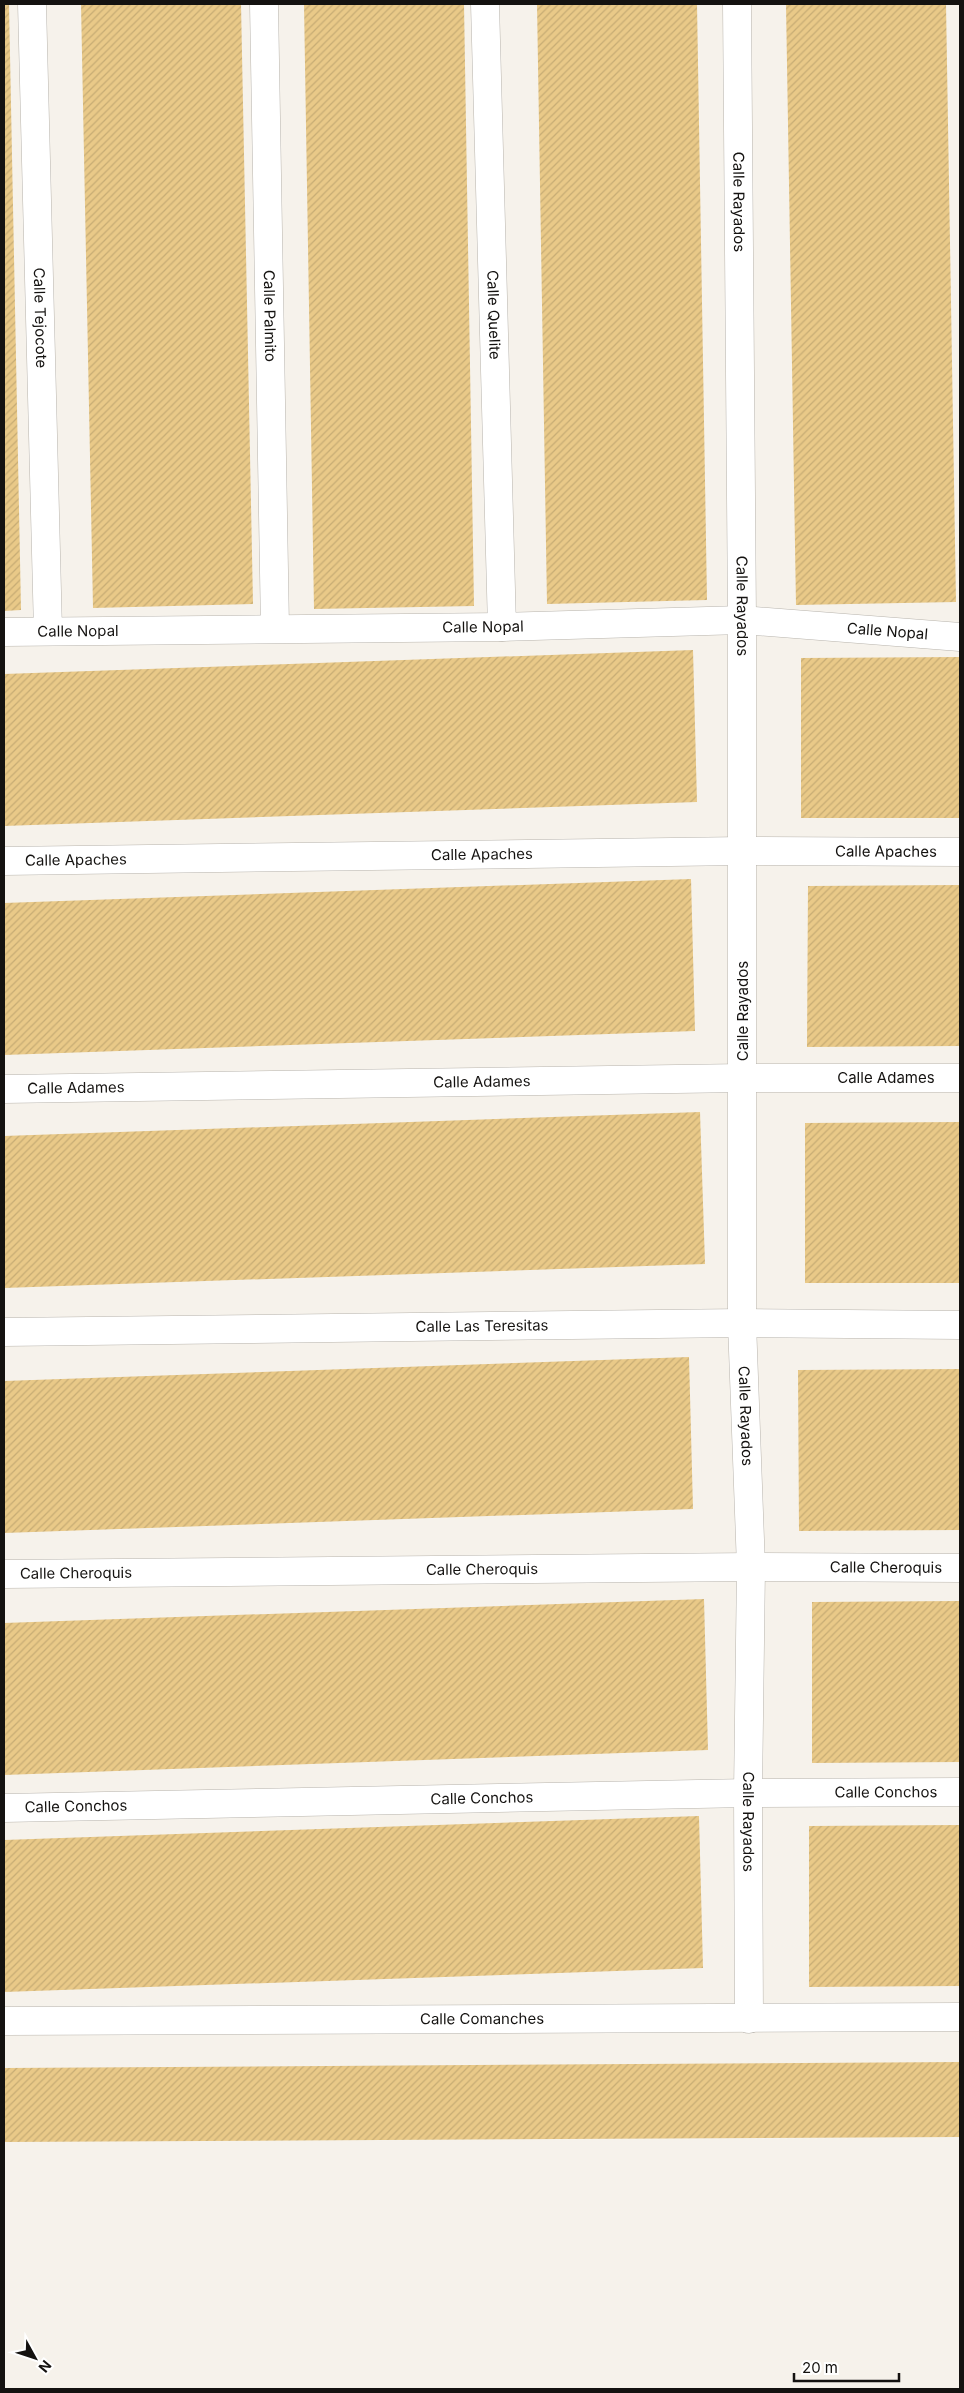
<svg xmlns="http://www.w3.org/2000/svg" width="964" height="2393" font-family="Inter,sans-serif">
<defs>
<pattern id="building-hatch" width="6" height="6" patternUnits="userSpaceOnUse" patternTransform="scale(1.25)"><rect width="6" height="6" fill="#e9c988"/><path d="M-1 1l2-2M0 6l6-6M5 7l2-2" fill="none" stroke="#c7ac74"/></pattern>
</defs>
<rect width="100%" height="100%" fill="#f6f2eb"/>
<g fill="url(#building-hatch)">
<polygon points="4,4 9,4 21,610 4,611"/>
<polygon points="81,4 241,4 253,604 93,608"/>
<polygon points="304,4 464,4 474,606 314,609"/>
<polygon points="537,4 697,4 707,600 547,604"/>
<polygon points="786,4 946,4 956,602 796,605"/>
<polygon points="693,650 697,802 4,826 4,674"/>
<polygon points="960,657 960,818 801,818 801,658"/>
<polygon points="691,879 695,1031 4,1055 4,903"/>
<polygon points="960,885 960,1046 807,1047 808,886"/>
<polygon points="700,1112 705,1264 4,1288 4,1136"/>
<polygon points="960,1122 960,1283 805,1283 805,1123"/>
<polygon points="689,1357 693,1509 4,1533 4,1381"/>
<polygon points="960,1369 960,1530 799,1531 798,1370"/>
<polygon points="704,1599 708,1750 4,1775 4,1623"/>
<polygon points="960,1601 960,1762 812,1763 812,1602"/>
<polygon points="699,1816 703,1968 4,1992 4,1840"/>
<polygon points="960,1825 960,1986 809,1987 809,1826"/>
<polygon points="960,2062 960,2137 4,2142 4,2068"/>
</g>
<g fill="none" stroke-linecap="round" stroke-linejoin="round">
<g stroke="#b8b4ad" stroke-width="29">
<g id="minor">
<path id="s1" d="M32 4 48 631"/>
<path id="s2" d="M264 4 275 628"/>
<path id="s3" d="M485 4 502 627"/>
<path id="s4" d="M737 4 742 620V1323L751 1567 748 1793 749 2019"/>
<path id="s5" d="M4 632 502 627 742 620 960 637"/>
<path id="s6" d="M4 861 743 851 960 852"/>
<path id="s7" d="M4 1089 743 1078H960"/>
<path id="s8" d="M4 1332 742 1323 960 1325"/>
<path id="s9" d="M4 1574 751 1567 960 1568"/>
<path id="s10" d="M4 1808 748 1793 960 1792"/>
<path id="s11" d="M4 2021 960 2017"/>
</g>
</g>
<use href="#minor" stroke="#fff" stroke-width="28"/>
</g>
<g text-anchor="middle" stroke-width="4" stroke-linejoin="round" paint-order="stroke">
<g font-size="15" fill="#141210" stroke="#fff">
<text dy="5" stroke="none"><textPath href="#s4" startOffset="198">Calle Rayados</textPath></text>
<text dy="5" stroke="none"><textPath href="#s3" startOffset="311">Calle Quelite</textPath></text>
<text dy="5" stroke="none"><textPath href="#s2" startOffset="312">Calle Palmito</textPath></text>
<text dy="5" stroke="none"><textPath href="#s1" startOffset="314">Calle Tejocote</textPath></text>
<text dy="5" stroke="none"><textPath href="#s4" startOffset="602">Calle Rayados</textPath></text>
<text dy="5" stroke="none"><textPath href="#s5" startOffset="479">Calle Nopal</textPath></text>
<text dy="5" stroke="none"><textPath href="#s5" startOffset="74">Calle Nopal</textPath></text>
<text dy="5" stroke="none"><textPath href="#s5" startOffset="884">Calle Nopal</textPath></text>
<text dy="5" stroke="none"><textPath href="#s6" startOffset="882">Calle Apaches</textPath></text>
<text dy="5" stroke="none"><textPath href="#s6" startOffset="478">Calle Apaches</textPath></text>
<text dy="5" stroke="none"><textPath href="#s6" startOffset="72">Calle Apaches</textPath></text>
<text transform="translate(743 1011) rotate(-90)" y="5">Calle Rayados</text>
<text dy="5" stroke="none"><textPath href="#s7" startOffset="882">Calle Adames</textPath></text>
<text dy="5" stroke="none"><textPath href="#s7" startOffset="478">Calle Adames</textPath></text>
<text dy="5" stroke="none"><textPath href="#s7" startOffset="72">Calle Adames</textPath></text>
<text dy="5" stroke="none"><textPath href="#s8" startOffset="478">Calle Las Teresitas</textPath></text>
<text dy="5" stroke="none"><textPath href="#s4" startOffset="1412">Calle Rayados</textPath></text>
<text dy="5" stroke="none"><textPath href="#s9" startOffset="882">Calle Cheroquis</textPath></text>
<text dy="5" stroke="none"><textPath href="#s9" startOffset="478">Calle Cheroquis</textPath></text>
<text dy="5" stroke="none"><textPath href="#s9" startOffset="72">Calle Cheroquis</textPath></text>
<text dy="5" stroke="none"><textPath href="#s10" startOffset="882">Calle Conchos</textPath></text>
<text dy="5" stroke="none"><textPath href="#s10" startOffset="478">Calle Conchos</textPath></text>
<text dy="5" stroke="none"><textPath href="#s10" startOffset="72">Calle Conchos</textPath></text>
<text dy="5" stroke="none"><textPath href="#s4" startOffset="1818">Calle Rayados</textPath></text>
<text dy="5" stroke="none"><textPath href="#s11" startOffset="478">Calle Comanches</textPath></text>
</g>
</g>
<rect width="964" height="2393" fill="none" stroke="#141210" stroke-width="10"/>
<g transform="translate(35 2358) rotate(130)" stroke="#ffffff" stroke-width="4" paint-order="stroke">
<path d="M0-4L9 19L0 12L-9 19Z" fill="#141210"/>
<text y="-8" font-size="14" font-weight="bold" text-anchor="middle" fill="#141210">N</text>
</g>
<path d="M794 2373v8h105v-8" fill="none" stroke="#141210" stroke-width="2.5"/>
<text x="802" y="2373" font-size="15" fill="#141210" stroke="#ffffff" stroke-width="4" paint-order="stroke">20 m</text>
</svg>
